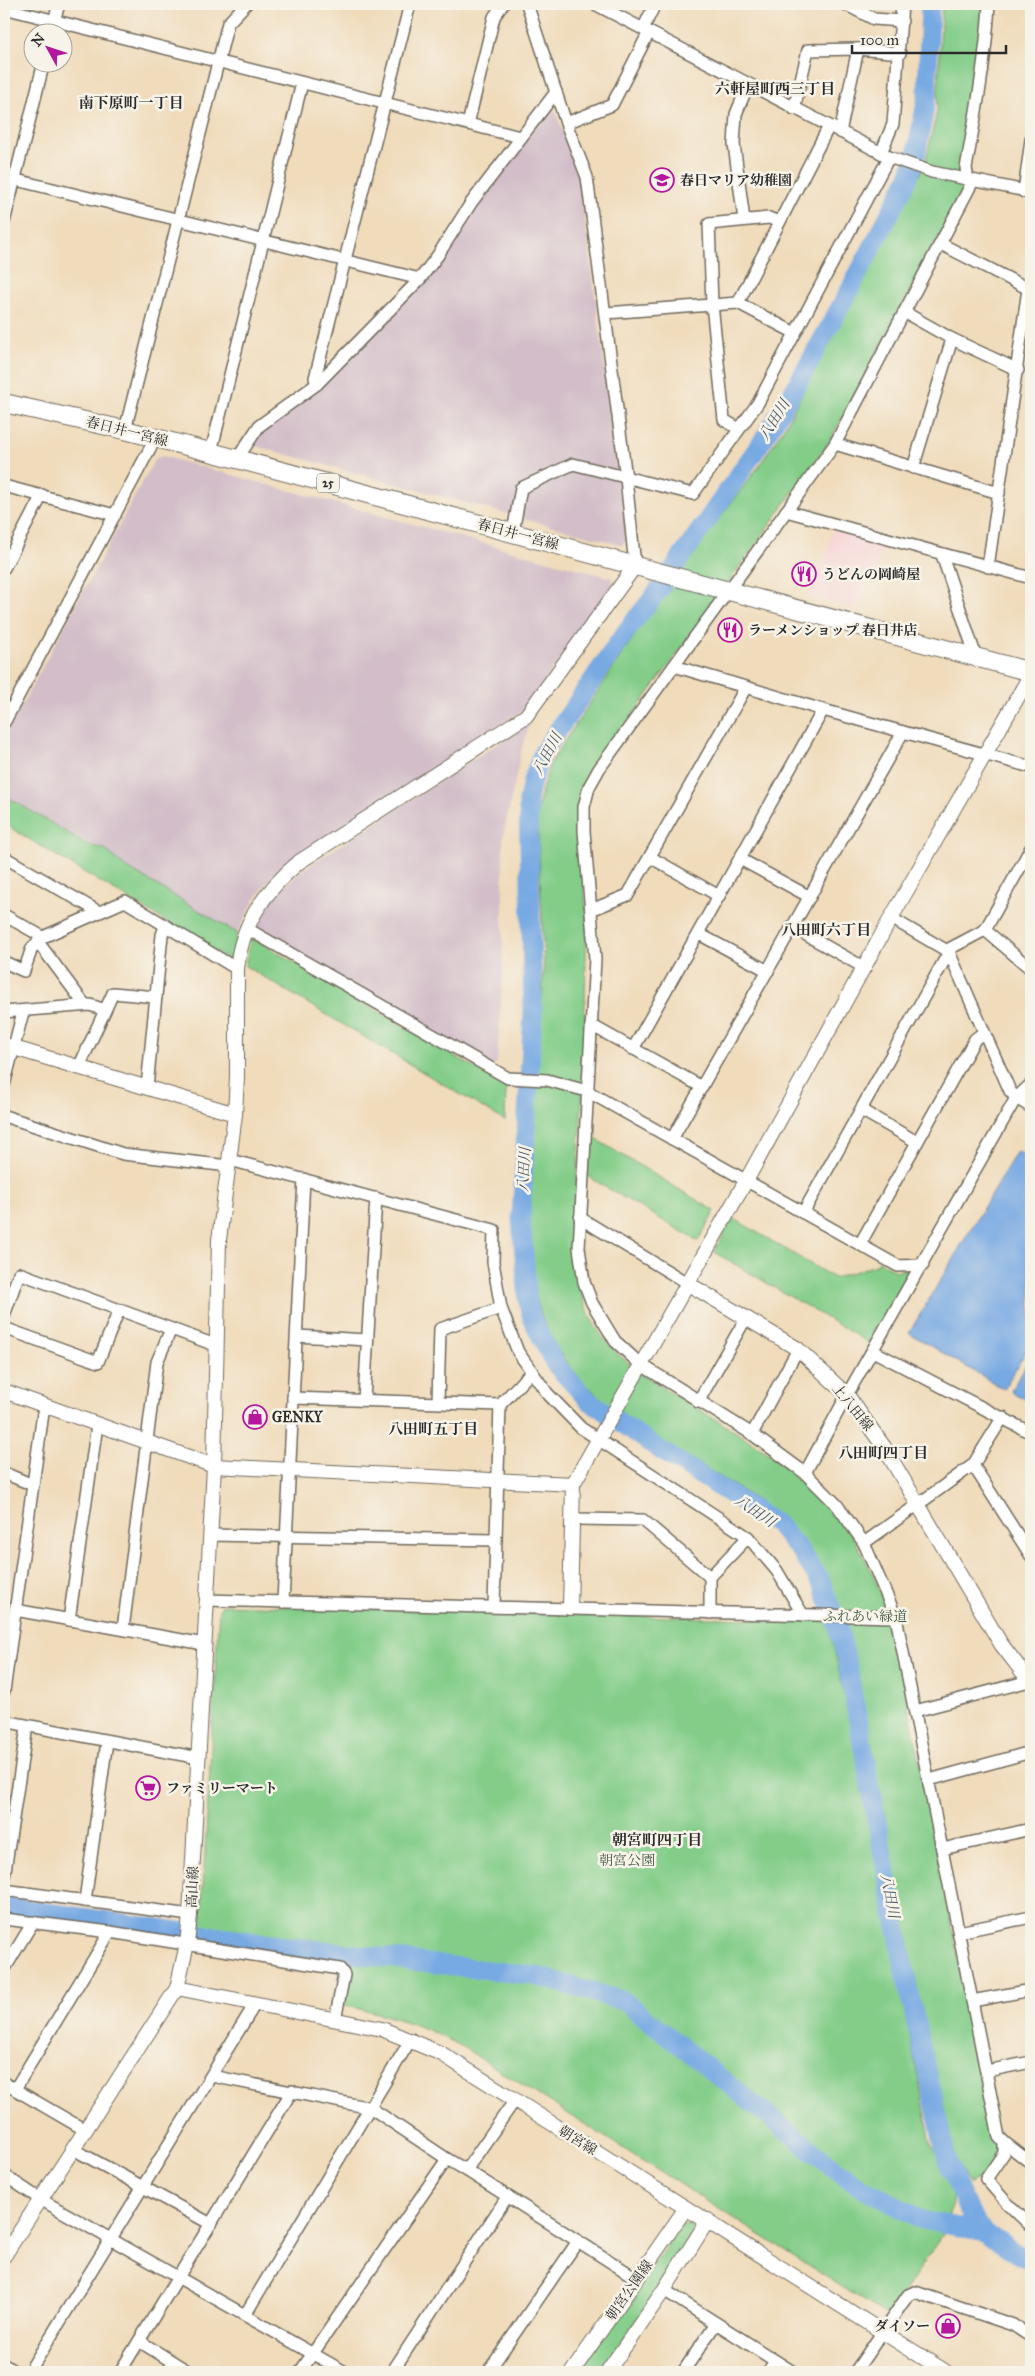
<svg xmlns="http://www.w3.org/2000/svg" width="1035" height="2376" font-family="'IM FELL Great Primer','Noto Serif JP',serif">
<rect width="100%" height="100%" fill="#f7f3e8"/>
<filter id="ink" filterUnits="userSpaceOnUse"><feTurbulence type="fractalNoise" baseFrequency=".02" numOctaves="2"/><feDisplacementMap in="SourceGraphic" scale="10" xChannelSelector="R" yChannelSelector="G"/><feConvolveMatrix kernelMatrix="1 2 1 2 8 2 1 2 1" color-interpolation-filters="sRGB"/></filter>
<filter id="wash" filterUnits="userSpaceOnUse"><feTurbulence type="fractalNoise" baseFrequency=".0096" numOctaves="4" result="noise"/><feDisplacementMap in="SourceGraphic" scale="20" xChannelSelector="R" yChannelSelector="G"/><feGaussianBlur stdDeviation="1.12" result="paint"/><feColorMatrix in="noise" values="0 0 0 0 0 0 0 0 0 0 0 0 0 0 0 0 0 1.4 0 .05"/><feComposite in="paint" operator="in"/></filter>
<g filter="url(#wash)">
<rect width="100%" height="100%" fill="#f0dbbb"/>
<polygon fill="#f7cfd4" points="833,530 883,544 874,578 868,576 859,609 811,597 820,563 824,563"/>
<g fill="#d2bdc8">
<polygon points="550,109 555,110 580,180 627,540 622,545 252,445 256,436 424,281 475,204"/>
<polygon points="162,456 612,578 613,585 525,709 284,866 272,877 255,899 237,933 124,866 105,849 88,844 4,795 4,738 155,459"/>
<polygon points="530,723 522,747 503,837 503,971 497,1063 491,1066 256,929 255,926 277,892 302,870"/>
</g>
<g fill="#83cd89" stroke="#577c5a">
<path d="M942 4H984L983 29 962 170 961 186 963 191 829 442 587 779 579 800 578 831 587 917 583 1080 573 1253C577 1284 585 1315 605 1340 626 1366 656 1383 683 1400 723 1424 764 1448 800 1477 847 1514 872 1567 892 1622L997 2153 981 2178 970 2184C956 2165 949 2146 943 2124L899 1893 844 1630C832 1596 819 1563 797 1535 782 1515 744 1492 722 1478 658 1438 576 1399 545 1325 535 1300 531 1274 527 1248L544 962 537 813 543 786 551 762 664 591 759 466 784 428 925 164 937 111Z"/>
<polygon points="4,795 88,845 105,849 124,866 237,933 232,957 228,959 4,824"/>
<polygon points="254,939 506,1086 505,1121 245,966 250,941"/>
<polygon points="589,1135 715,1211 698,1241 587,1176"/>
<polygon points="733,1218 834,1278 876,1265 879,1261 896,1271 905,1269 910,1275 871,1344 714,1252"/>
<path d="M222 1605 828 1621 854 1741 896 1966 931 2143 953 2189 952 2203 944 2233 889 2313 885 2314 461 2046C419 2024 391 2015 345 2006L343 2002 348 1968 204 1943 200 1940 219 1609Z"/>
<polygon points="686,2224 689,2224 695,2230 603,2372 577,2372 681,2226"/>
</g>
<g fill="#77a9e3" stroke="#516a87">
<polygon points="1017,1151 1031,1159 1031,1343 1004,1389 909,1333"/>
<polygon points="1031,1356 1031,1403 1011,1391"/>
</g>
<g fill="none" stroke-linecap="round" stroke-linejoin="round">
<g stroke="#77a9e3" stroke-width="19">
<polyline points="930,4 927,96 916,155 908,179 849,291 794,390 763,440 652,599 627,630 543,752 532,781 528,800 533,1011 521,1218 528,1303 533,1321 555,1364 588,1400 657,1448 777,1524 800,1551 822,1584 839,1630 847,1662 907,1983 947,2160 965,2203 978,2226 991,2237 1031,2262"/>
<polyline points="4,1906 262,1943 536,1976 624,2001 850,2181 922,2220 985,2232"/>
</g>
</g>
</g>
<g filter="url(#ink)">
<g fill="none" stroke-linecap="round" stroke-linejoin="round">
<g stroke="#70695d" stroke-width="14">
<g id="minor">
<polyline points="527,4 566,123 587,177 626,478 635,566"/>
<polyline points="595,4 889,157 932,172 1031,192"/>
<polyline points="845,4 874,19 902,21"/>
<polyline points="4,8 520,137"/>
<polyline points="643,29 655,4"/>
<polyline points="51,32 59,4"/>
<polyline points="794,109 808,50 858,49 900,53"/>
<polyline points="566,123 612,105 649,32"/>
<polyline points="468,124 494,17 503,4"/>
<polyline points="840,132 858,49"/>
<polyline points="881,153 893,124 902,4"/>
<polyline points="4,177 420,279"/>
<path d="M968 180 966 168C976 113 986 59 989 4"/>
<polyline points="973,181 835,444 599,769 589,787 584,807 584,831 595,959 579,1248 584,1282 592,1303 615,1341 640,1364 752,1434 805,1473 837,1505 864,1543 896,1617 999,2137 1004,2142 1004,2153 986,2179 1006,2202 1031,2226"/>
<polyline points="1024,192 1031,140"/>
<polyline points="744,220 734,144 736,114 748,85"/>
<polyline points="4,222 44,62"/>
<polyline points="941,244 1031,290"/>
<polyline points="738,303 829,126"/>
<polyline points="904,312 952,339 1018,370"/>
<polyline points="606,313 738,303 795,333"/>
<polyline points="317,384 315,378 410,4"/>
<polyline points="739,429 724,420 712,304 709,224 769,218 779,222"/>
<polyline points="125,430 228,23 246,4"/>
<polyline points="835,444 999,493"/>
<polyline points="211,452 302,83"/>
<polyline points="237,459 259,426 317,384 420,279 438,255 471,203 556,92"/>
<polyline points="913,468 952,339"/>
<polyline points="4,486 115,515"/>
<polyline points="786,511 1031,578"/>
<polyline points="513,532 521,488 573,464 693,494 758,403 889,157"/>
<polyline points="942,555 976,657"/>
<polyline points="988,567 1028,289"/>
<polyline points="4,568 42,495"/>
<polyline points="674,666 823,710 1031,767"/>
<polyline points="4,723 155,439"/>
<polyline points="4,857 99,912"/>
<polyline points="650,857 719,896"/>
<polyline points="740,859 810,897"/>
<polyline points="591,910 628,895 746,687"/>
<polyline points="4,915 43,937"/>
<polyline points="891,918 949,952 1010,1091 1016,1098 1031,1107"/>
<polyline points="792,927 865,968"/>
<polyline points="246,928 508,1078 547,1080 587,1091 898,1266 923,1265"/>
<polyline points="985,930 1031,969"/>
<polyline points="699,934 768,971"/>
<polyline points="38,942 85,1005"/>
<polyline points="947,950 985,930 1031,848"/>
<polyline points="4,962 24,971 32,948 43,937 125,901 237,969"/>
<polyline points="4,1012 90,1005 105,1010"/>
<polyline points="591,1025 702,1087"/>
<polyline points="633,1049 823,710"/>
<polyline points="79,1067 113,993 156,997"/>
<polyline points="4,1085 23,1012"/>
<polyline points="147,1087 162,935 165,926"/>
<polyline points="861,1110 917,1142"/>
<polyline points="4,1116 123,1154 229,1166"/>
<polyline points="672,1139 903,732"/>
<polyline points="230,1160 494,1230 493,1262 501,1308 518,1352 547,1393 581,1428 748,1537 777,1571 803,1615"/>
<polyline points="803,1213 949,952"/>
<polyline points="580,1218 687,1283"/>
<polyline points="860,1244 975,1039 983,1033"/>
<polyline points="4,1316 19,1273 215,1345"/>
<polyline points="4,1328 98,1362 119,1310"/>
<polyline points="297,1336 367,1340"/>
<polyline points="873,1351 1031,1433"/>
<polyline points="293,1398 500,1405"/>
<polyline points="364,1400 376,1198"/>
<polyline points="438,1402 440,1329 501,1308"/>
<polyline points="698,1402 746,1318"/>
<polyline points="752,1434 798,1349"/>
<polyline points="973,1465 1031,1556"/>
<polyline points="4,1473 33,1485"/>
<polyline points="805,1473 847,1395 1016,1098 1031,1084"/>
<polyline points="573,1519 643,1520 710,1577"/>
<polyline points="210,1535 496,1540"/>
<polyline points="864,1543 973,1465 1003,1417"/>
<polyline points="206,1600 896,1617"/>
<polyline points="283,1602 304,1179"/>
<polyline points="494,1606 500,1405 532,1371"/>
<polyline points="15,1610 204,1644"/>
<polyline points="710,1613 710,1577 748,1537"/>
<polyline points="69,1620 97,1425"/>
<polyline points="123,1629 157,1362 171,1329"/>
<polyline points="4,1691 44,1406"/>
<polyline points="915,1711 1029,1681"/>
<polyline points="4,1721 199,1758"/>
<polyline points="929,1780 1031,1752"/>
<polyline points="942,1849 1031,1829"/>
<polyline points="4,1877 27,1727"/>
<polyline points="4,1890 190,1915"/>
<polyline points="85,1901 107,1741"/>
<polyline points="4,1919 110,1932 340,1969 344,1975 335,2020"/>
<polyline points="959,1932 1031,1917"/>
<polyline points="4,1970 33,1922"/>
<polyline points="972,2001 1031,1990"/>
<polyline points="987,2071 1031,2062"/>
<polyline points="212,2076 371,2108 447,2159 466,2170 636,2278"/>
<polyline points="4,2083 85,2130"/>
<polyline points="15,2089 110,1932"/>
<polyline points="1004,2142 1031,2163"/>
<polyline points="73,2149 211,2224"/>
<polyline points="466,2170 515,2100"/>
<polyline points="4,2175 40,2199 345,2372"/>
<polyline points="664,2290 793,2372"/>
<polyline points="245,2315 411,2039"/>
<polyline points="139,2341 189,2372"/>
<polyline points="4,2365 15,2372"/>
<polyline points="29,2372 255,2004"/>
<polyline points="120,2372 292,2091"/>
<polyline points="300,2372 447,2159"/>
<polyline points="392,2372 507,2197"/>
<polyline points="488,2372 578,2241"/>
<polyline points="683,2372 716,2323"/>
<polyline points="768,2372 775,2361"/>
<polyline points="855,2372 908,2295 915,2292 1013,2325 1031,2337"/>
</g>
</g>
<g stroke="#70695d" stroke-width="16">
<g id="tertiary">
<polyline points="4,1045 235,1114"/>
<polyline points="687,1283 798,1349 847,1395 884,1447 1001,1644 1031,1683"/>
<polyline points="4,1391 214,1466 573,1484"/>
<polyline points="570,1608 573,1484 746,1181 891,918 1031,674"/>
<polyline points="177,1988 382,2029 442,2054 946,2372"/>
<path d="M4 2256 177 1988 187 1944 190 1915 214 1466 219 1240 235 1114 237 1077V969C241 924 265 891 299 862L526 716 635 566"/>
<polyline points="572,2372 686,2208"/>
<polyline points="607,2372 664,2290 708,2220"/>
</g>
</g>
<g stroke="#70695d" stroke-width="20">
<polyline id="primary" points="4,403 125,430 237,459 1031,672"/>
</g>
<use href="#minor" stroke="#fff" stroke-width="11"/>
<use href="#tertiary" stroke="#fff" stroke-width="14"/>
<use href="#primary" stroke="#fff" stroke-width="18"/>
</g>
</g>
<defs>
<g id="school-ring" transform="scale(1.25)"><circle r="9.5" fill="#f7f3e8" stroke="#b5179e" stroke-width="1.5"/><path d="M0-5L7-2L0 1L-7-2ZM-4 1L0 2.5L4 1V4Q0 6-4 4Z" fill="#b5179e"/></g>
<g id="restaurant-ring" transform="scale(1.25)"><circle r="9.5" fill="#f7f3e8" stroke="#b5179e" stroke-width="1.5"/><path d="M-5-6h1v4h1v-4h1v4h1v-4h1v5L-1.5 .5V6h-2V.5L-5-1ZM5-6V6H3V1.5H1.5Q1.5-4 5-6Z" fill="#b5179e"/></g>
<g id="shop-ring" transform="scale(1.25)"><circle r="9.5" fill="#f7f3e8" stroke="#b5179e" stroke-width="1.5"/><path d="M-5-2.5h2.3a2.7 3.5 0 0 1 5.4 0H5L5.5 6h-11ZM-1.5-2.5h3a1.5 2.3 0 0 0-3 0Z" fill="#b5179e"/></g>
<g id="supermarket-ring" transform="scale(1.25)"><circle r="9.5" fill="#f7f3e8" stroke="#b5179e" stroke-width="1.5"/><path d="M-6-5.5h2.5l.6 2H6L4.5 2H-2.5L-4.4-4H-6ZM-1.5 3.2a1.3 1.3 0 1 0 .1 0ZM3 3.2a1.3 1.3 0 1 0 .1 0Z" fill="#b5179e"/></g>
</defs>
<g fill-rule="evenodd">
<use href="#school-ring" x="662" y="180"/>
<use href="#restaurant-ring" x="804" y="574"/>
<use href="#restaurant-ring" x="730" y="630"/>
<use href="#shop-ring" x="255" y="1417"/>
<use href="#supermarket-ring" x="148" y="1788"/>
<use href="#shop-ring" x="948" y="2326"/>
</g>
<g text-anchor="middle" stroke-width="5" stroke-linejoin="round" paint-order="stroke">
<rect fill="#f7f3e8" stroke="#686764" stroke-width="1" x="317" y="473.5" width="22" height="19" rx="4"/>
<g font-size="12" font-weight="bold" fill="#2b2b2b">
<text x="328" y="487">25</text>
</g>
<g font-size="14" font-weight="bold" fill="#2b2b2b" stroke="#f7f3e8" text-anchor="start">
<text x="680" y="185">春日マリア幼稚園</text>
<text x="822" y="579">うどんの岡崎屋</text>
<text x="748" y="635">ラーメンショップ 春日井店</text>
<text x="272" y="1422">GENKY</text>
<text x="166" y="1793">ファミリーマート</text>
<text x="930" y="2331" text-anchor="end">ダイソー</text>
</g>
<g font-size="14" fill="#2b2b2b" stroke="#f7f3e8">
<text transform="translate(127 431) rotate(14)" y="5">春日井一宮線</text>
<text transform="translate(518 534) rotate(15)" y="5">春日井一宮線</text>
<text transform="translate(853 1407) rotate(51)" y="5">上八田線</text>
<text transform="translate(192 1887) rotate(-87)" y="5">高山線</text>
<text transform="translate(578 2140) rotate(32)" y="5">朝宮線</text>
<text transform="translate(629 2290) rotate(-55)" y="5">朝宮公園線</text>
</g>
<g font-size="14" fill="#455c47" stroke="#f7f3e8">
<text x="865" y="1621">ふれあい緑道</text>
<text x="627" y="1865">朝宮公園</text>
</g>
<g font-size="15" font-weight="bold" fill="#2b2b2b" stroke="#f7f3e8">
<text x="775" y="94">六軒屋町西三丁目</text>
<text x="131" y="108">南下原町一丁目</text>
<text x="826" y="935">八田町六丁目</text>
<text x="433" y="1434">八田町五丁目</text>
<text x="883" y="1458">八田町四丁目</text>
<text x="657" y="1845">朝宮町四丁目</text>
</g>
<g font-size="15" font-style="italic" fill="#46576b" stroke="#f7f3e8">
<text transform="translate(774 420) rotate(-59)" y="5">八田川</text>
<text transform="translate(547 754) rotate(-62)" y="5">八田川</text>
<text transform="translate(524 1170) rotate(-87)" y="5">八田川</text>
<text transform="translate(755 1511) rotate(34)" y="5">八田川</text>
<text transform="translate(890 1896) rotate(79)" y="5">八田川</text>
</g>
</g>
<rect width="1035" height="2376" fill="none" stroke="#f7f3e8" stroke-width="20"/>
<g transform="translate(48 48) rotate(310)"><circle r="24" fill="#f7f3e8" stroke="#a5a39c"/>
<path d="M0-4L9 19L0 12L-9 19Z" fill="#b5179e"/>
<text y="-8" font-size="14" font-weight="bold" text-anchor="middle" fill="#2b2b2b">N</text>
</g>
<path d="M852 45v8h154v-8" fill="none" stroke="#2b2b2b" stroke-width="2.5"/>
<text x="860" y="45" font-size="15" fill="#2b2b2b" stroke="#f7f3e8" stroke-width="4" paint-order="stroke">100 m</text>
</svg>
